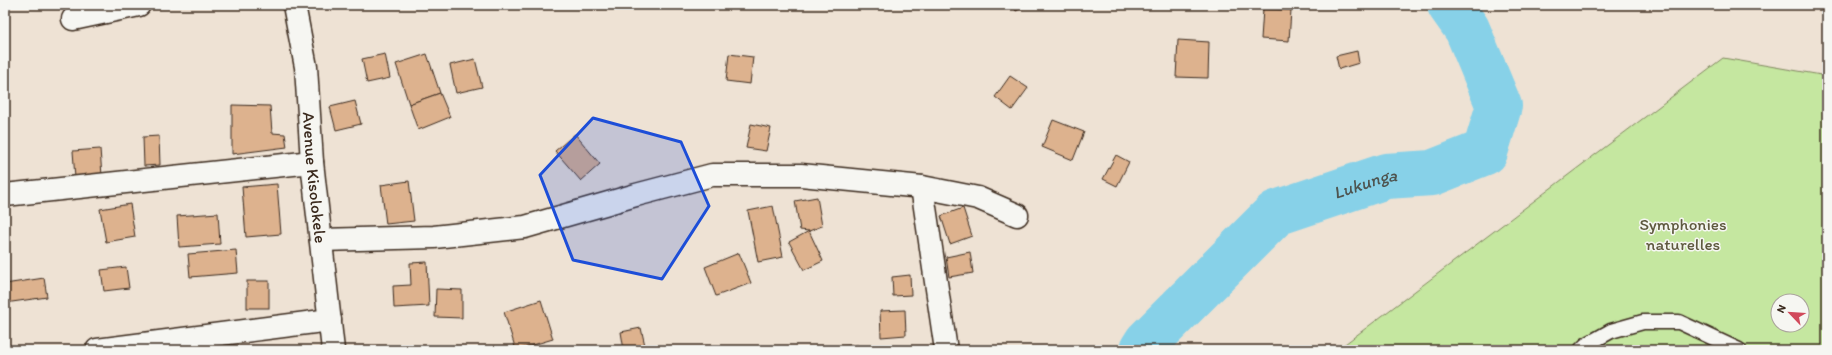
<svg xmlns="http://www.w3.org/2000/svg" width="1832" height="355" font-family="Itim,sans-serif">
<rect width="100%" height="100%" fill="#eee2d4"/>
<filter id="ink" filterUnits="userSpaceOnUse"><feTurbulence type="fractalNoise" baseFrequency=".025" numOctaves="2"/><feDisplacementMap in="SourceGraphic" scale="8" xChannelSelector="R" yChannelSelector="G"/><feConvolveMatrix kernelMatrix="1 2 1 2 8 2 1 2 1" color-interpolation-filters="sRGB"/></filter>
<g filter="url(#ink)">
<path fill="#c5e7a0" stroke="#80885f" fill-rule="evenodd" d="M1723 58 1827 76V350H1337ZM1778 301H1802V325H1778Z"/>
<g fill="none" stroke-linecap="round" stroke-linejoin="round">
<path stroke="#87d1e8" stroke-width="46" id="s1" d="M1142 350 1147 342 1276 213 1386 176 1432 173 1485 152 1499 106 1467 29 1450 5"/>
</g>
<g fill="#ddb28e" stroke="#3b2a1e">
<polygon points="1013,5 1028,5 1016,11"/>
<polygon points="1263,9 1291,10 1289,41 1261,39"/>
<polygon points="1178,40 1209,42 1208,78 1176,77"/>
<polygon points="1357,51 1359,63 1339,69 1336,56"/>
<polygon points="385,54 390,78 367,83 362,59"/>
<polygon points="427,54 440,93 409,104 396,64"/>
<polygon points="729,54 753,57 750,84 726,81"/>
<polygon points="475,59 482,87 456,93 450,65"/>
<polygon points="1010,76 1028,88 1012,110 995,97"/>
<polygon points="440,93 450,117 418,130 409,104"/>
<polygon points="355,101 361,124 336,130 330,107"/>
<polygon points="232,105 270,106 272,133 285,134 287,147 232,154"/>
<polygon points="1053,120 1084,132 1073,160 1042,147"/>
<polygon points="751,124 771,128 766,151 746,148"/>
<polygon points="575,134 600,164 581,181 555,151"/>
<polygon points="159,136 160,165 144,166 143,137"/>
<polygon points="100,149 102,176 75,178 73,151"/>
<polygon points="1116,155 1129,162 1117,186 1103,179"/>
<polygon points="409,181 414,221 386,224 381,185"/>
<polygon points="277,184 281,234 246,237 242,187"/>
<polygon points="817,197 822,226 809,231 800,230 795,201"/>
<polygon points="130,204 135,237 106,242 100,209"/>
<polygon points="773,206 783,257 758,262 748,211"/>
<polygon points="963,208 972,236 950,244 941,216"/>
<polygon points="218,213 220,244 179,247 177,216"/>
<polygon points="809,231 823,261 804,270 789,242"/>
<polygon points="236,250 238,273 190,277 188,254"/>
<polygon points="970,252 973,273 949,277 946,257"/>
<polygon points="739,253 751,283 716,296 705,267"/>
<polygon points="427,262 429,306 394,308 393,286 411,285 410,263"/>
<polygon points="126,267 129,288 104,291 101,270"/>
<polygon points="910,275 911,295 893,296 892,277"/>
<polygon points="44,278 47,297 5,303 5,284"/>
<rect x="247" y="281" width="22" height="27"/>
<polygon points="436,289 462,290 462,318 435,317"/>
<polygon points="541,300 553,339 516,350 504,312"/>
<polygon points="905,310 906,335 881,337 880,311"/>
<polygon points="641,328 646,350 624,350 621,332"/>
<polygon points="858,345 858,350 830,350 829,347"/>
</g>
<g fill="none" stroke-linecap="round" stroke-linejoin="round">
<g stroke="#3b2a1e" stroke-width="17">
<polyline id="lane" points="1581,350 1586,345 1611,331 1643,322 1679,322 1739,350"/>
</g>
<g stroke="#3b2a1e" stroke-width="25">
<g id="street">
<path id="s2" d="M294 5 306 67 312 162 333 350"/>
<polyline points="73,19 139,5"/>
<polyline points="922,187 946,350"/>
<polyline points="5,195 312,162"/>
<polyline points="321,240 434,237 525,227 636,195 712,175 801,175 922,187 978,198 1017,215"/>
<polyline points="97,350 330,320"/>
</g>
</g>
<use href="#lane" stroke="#f6f6f2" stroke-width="14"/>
<use href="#street" stroke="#f6f6f2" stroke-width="22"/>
</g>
</g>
<path fill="#1d4ed8" fill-opacity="0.2" stroke="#1d4ed8" stroke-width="3" stroke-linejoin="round" d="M593 118 681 142 709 206 662 279 573 260 540 175Z"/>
<g text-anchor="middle" stroke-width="3" stroke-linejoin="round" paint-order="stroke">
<g font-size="17" fill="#3b2a1e" stroke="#f6f6f2">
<text dy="6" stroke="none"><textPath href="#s2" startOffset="174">Avenue Kisolokele</textPath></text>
</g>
<g font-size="17" fill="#5e593e" stroke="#f6f6f2">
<text x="1683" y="230">Symphonies<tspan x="1683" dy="20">naturelles</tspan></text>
</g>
<g font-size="18" font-style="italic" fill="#4e5450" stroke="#f6f6f2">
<text dy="6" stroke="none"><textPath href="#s1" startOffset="286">Lukunga</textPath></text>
</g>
</g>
<rect width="1832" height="355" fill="none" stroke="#f6f6f2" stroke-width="20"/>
<rect x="10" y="10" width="1812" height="335" fill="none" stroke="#3b2a1e" stroke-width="1.5" filter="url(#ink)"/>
<g transform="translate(1790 313) rotate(295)"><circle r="19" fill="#f6f6f2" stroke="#aba49d"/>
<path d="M0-3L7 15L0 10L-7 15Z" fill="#d1495b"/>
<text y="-6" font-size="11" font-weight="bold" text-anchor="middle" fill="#3b2a1e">N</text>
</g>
</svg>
